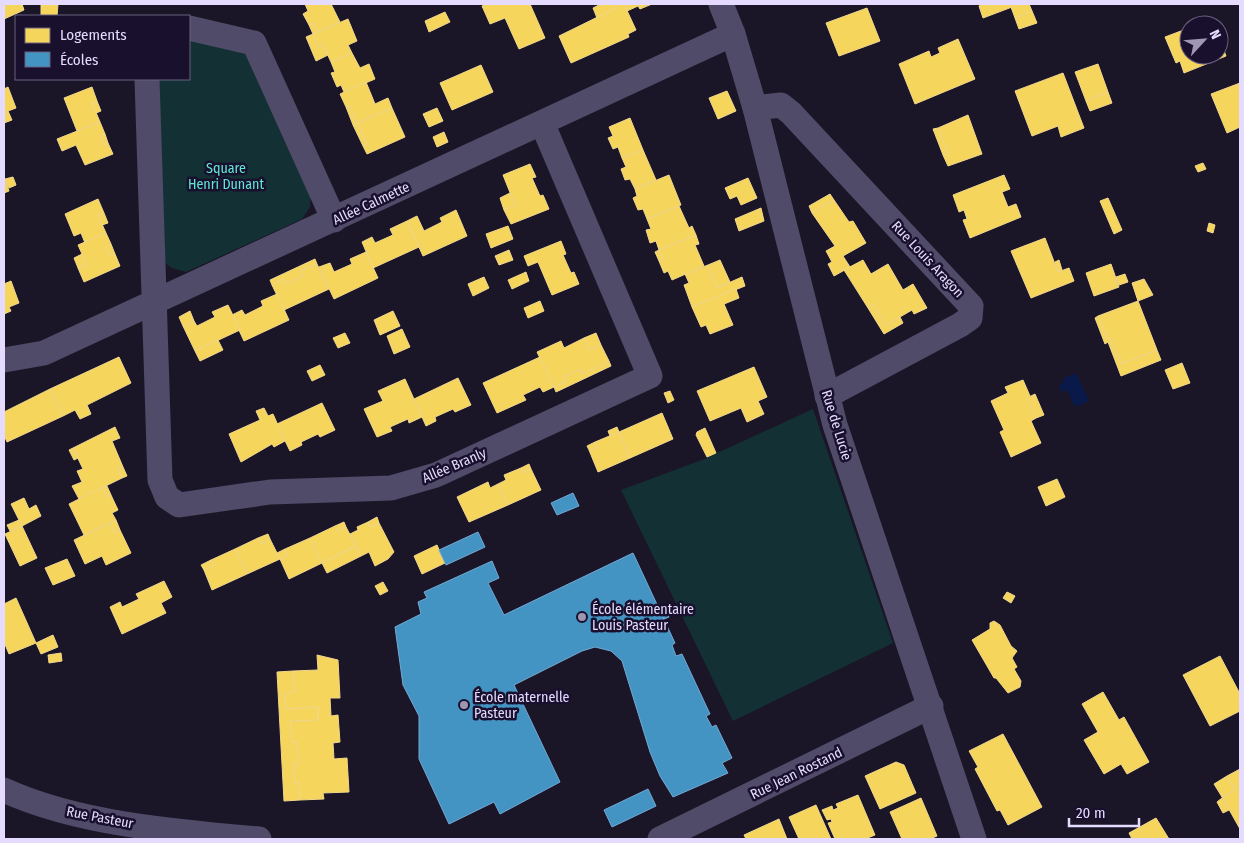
<svg xmlns="http://www.w3.org/2000/svg" width="1244" height="843" font-family="'Fira Sans Condensed',sans-serif">
<rect width="100%" height="100%" fill="#1b1627"/>
<g fill="#133035">
<polygon points="189,33 246,54 311,194 310,207 302,219 186,272 172,268 165,263 153,79 189,79"/>
<polygon points="813,409 893,643 733,721 621,490 702,460"/>
</g>
<polygon fill="#09194a" points="1076,373 1089,401 1075,407 1067,390 1062,392 1059,385 1064,382 1062,379"/>
<g fill="#f6d55c" stroke="#f1d78d">
<polygon points="4,4 22,4 24,10 4,19"/>
<polygon points="41,4 58,4 57,16 41,16"/>
<polygon points="305,4 331,4 340,22 318,32 314,23 309,25 303,14 308,11"/>
<polygon points="488,4 530,4 545,38 519,49 505,18 490,24 482,6"/>
<polygon points="601,4 614,4 616,8 597,18 593,8"/>
<polygon points="614,4 624,4 636,30 628,34 629,37 571,63 559,36 616,8"/>
<polygon points="624,4 652,4 640,9 638,6 627,11"/>
<polygon points="982,4 1020,4 983,18 979,6"/>
<polygon points="1020,4 1029,4 1032,11 1015,18 1011,7"/>
<polygon points="867,8 880,41 839,56 826,23"/>
<polygon points="1032,11 1037,23 1019,29 1015,18"/>
<polygon points="445,12 450,22 429,32 425,21"/>
<polygon points="348,19 357,41 348,45 352,53 331,62 323,45 318,47 313,34"/>
<polygon points="314,23 318,32 313,34 309,25"/>
<polygon points="1189,28 1189,55 1219,55 1219,37 1226,56 1184,73 1180,61 1176,63 1165,37"/>
<polygon points="313,34 318,47 323,45 328,55 316,61 306,37"/>
<polygon points="958,39 975,79 915,104 899,64 929,51 931,57 940,53 938,48"/>
<polygon points="352,53 360,68 369,64 375,79 344,92 341,85 337,87 331,73 335,72 331,62"/>
<polygon points="1098,64 1108,92 1086,101 1075,72"/>
<polygon points="481,65 493,92 452,110 440,83"/>
<polygon points="1063,73 1084,128 1061,137 1058,126 1032,136 1015,91"/>
<polygon points="366,82 375,104 388,98 392,108 357,123 350,106 346,107 340,94"/>
<polygon points="1240,83 1240,127 1227,133 1211,94"/>
<polygon points="8,87 16,108 8,111 12,120 4,123 4,89"/>
<polygon points="92,87 97,101 92,103 100,122 77,131 64,98"/>
<polygon points="727,91 736,111 718,119 709,98"/>
<polygon points="1108,92 1112,103 1090,111 1086,101"/>
<polygon points="97,101 101,111 96,113 92,103"/>
<polygon points="350,106 357,123 353,125 346,107"/>
<polygon points="392,108 405,137 367,154 363,146 367,144 357,123"/>
<polygon points="437,108 443,121 429,127 423,114"/>
<polygon points="968,115 982,154 948,166 943,155 948,153 938,128"/>
<polygon points="630,118 643,150 622,158 618,147 613,149 608,138 613,136 609,127"/>
<polygon points="100,122 105,134 101,135 104,145 108,143 113,154 85,165 76,145 62,151 57,139"/>
<polygon points="357,123 367,144 363,146 353,125"/>
<polygon points="938,128 948,153 943,155 933,129"/>
<polygon points="444,132 448,142 437,147 433,137"/>
<polygon points="105,134 108,143 104,145 101,135"/>
<polygon points="643,150 656,180 635,189 630,179 625,180 621,169 626,167 622,158"/>
<polygon points="1203,163 1206,169 1198,172 1195,166"/>
<polygon points="530,164 536,177 532,178 540,196 543,195 549,209 511,224 504,210 515,205 503,175"/>
<polygon points="669,175 681,205 647,219 643,209 638,210 633,198 637,196 635,189"/>
<polygon points="1004,175 1010,189 1002,192 1008,207 1016,204 1021,217 970,238 963,220 967,219 964,210 959,212 953,195"/>
<polygon points="13,177 16,185 9,188 5,179"/>
<polygon points="748,178 757,198 741,205 737,196 730,199 725,188"/>
<polygon points="5,179 9,191 4,193 4,180"/>
<polygon points="510,193 515,205 504,210 500,198"/>
<polygon points="830,194 834,200 812,213 809,206"/>
<polygon points="1108,198 1122,230 1114,234 1100,201"/>
<polygon points="98,199 104,213 98,215 106,233 85,243 81,233 74,236 65,214"/>
<polygon points="834,200 849,222 853,221 866,243 843,256 850,267 834,276 828,264 832,262 826,251 835,246 812,213"/>
<polygon points="679,206 689,228 692,226 696,235 659,250 656,241 650,243 646,230 651,229 647,219"/>
<polygon points="761,208 764,221 739,231 735,219"/>
<polygon points="456,210 467,236 423,256 407,221 417,216 424,231 442,222 440,218"/>
<polygon points="104,213 108,223 102,225 98,215"/>
<polygon points="407,221 419,247 373,268 362,242 372,237 375,243 393,235 390,229"/>
<polygon points="1209,223 1215,225 1213,233 1207,231"/>
<polygon points="508,226 513,239 491,248 486,234"/>
<polygon points="106,233 111,244 106,247 110,256 115,254 120,266 84,282 78,268 87,265 78,245"/>
<polygon points="696,235 699,244 695,245 704,266 672,280 668,271 664,273 659,261 663,259 659,250"/>
<polygon points="1045,238 1058,272 1069,268 1074,281 1031,298 1011,251"/>
<polygon points="561,241 566,254 563,255 571,273 574,272 579,284 552,295 538,262 528,266 524,256"/>
<polygon points="111,244 115,254 110,256 106,247"/>
<polygon points="509,250 513,260 499,265 495,256"/>
<polygon points="659,250 663,259 659,261 655,252"/>
<polygon points="366,252 378,278 334,299 319,267 330,263 334,272 352,264 350,259"/>
<polygon points="82,254 87,265 78,268 74,258"/>
<polygon points="315,259 317,264 301,271 303,276 286,284 284,279 272,285 270,280"/>
<polygon points="720,260 730,282 717,288 708,265"/>
<polygon points="863,260 871,274 888,264 903,290 913,284 927,308 914,314 912,310 886,325 873,304 868,308 844,270"/>
<polygon points="1059,260 1062,270 1058,272 1055,262"/>
<polygon points="317,264 329,289 284,310 272,285 284,279 286,284 303,276 301,271"/>
<polygon points="1111,264 1119,287 1094,296 1086,273"/>
<polygon points="708,265 717,288 742,277 745,286 692,307 684,285 689,283 685,274"/>
<polygon points="526,272 529,281 512,289 508,280"/>
<polygon points="1125,274 1128,282 1119,285 1116,277"/>
<polygon points="484,277 489,288 473,296 468,284"/>
<polygon points="1144,279 1153,295 1138,301 1132,283"/>
<polygon points="11,281 19,303 9,307 11,311 4,314 4,284"/>
<polygon points="736,289 739,298 724,304 733,325 710,334 706,325 701,327 692,307"/>
<polygon points="277,294 289,320 244,341 232,315 242,310 245,315 263,306 261,301"/>
<polygon points="540,301 544,311 528,318 524,308"/>
<polygon points="1138,301 1157,350 1121,364 1110,338 1107,339 1098,316"/>
<polygon points="873,304 886,325 900,317 903,323 884,334 868,308"/>
<polygon points="228,305 240,330 195,351 183,326 194,321 197,326 215,317 212,312"/>
<polygon points="190,311 194,321 183,326 179,317"/>
<polygon points="393,311 400,326 380,335 374,320"/>
<polygon points="1098,316 1107,339 1110,338 1121,364 1157,350 1161,360 1121,376 1108,342 1105,344 1095,318"/>
<polygon points="402,329 410,347 394,354 387,336"/>
<polygon points="345,333 350,343 338,348 333,338"/>
<polygon points="596,333 601,345 589,350 584,338"/>
<polygon points="584,338 589,350 601,345 609,361 582,374 580,369 563,377 565,382 554,387 537,352 561,341 564,348"/>
<polygon points="218,340 223,350 200,361 195,351"/>
<polygon points="119,357 131,383 87,405 91,414 80,419 75,410 63,416 50,389"/>
<polygon points="540,357 554,387 543,392 540,387 523,395 526,400 497,413 483,383"/>
<polygon points="609,361 611,366 556,392 554,387 565,382 563,377 580,369 582,374"/>
<polygon points="1182,363 1190,383 1173,389 1165,370"/>
<polygon points="320,365 325,375 312,381 307,371"/>
<polygon points="754,367 767,397 758,401 764,414 747,422 741,408 710,421 697,391"/>
<polygon points="458,378 471,405 455,412 453,409 435,417 436,421 426,426 414,399"/>
<polygon points="405,379 422,417 409,423 408,419 390,427 392,431 377,437 364,409 383,401 378,391"/>
<polygon points="1023,380 1030,396 1027,398 1036,418 1031,421 1041,443 1011,457 1000,432 1004,430 991,401 1008,393 1005,387"/>
<polygon points="50,389 63,416 7,442 4,435 4,412"/>
<polygon points="670,391 674,400 668,403 664,393"/>
<polygon points="1035,394 1044,415 1036,418 1027,398"/>
<polygon points="322,403 335,430 320,437 318,434 301,442 302,445 290,451 277,424"/>
<polygon points="264,408 268,416 273,414 285,441 274,447 272,444 241,462 229,434 260,420 256,411"/>
<polygon points="662,413 673,439 630,458 619,432"/>
<polygon points="115,427 120,438 112,441 123,467 118,469 122,478 79,499 72,486 82,482 77,471 83,469 73,448"/>
<polygon points="617,427 619,432 610,436 608,431"/>
<polygon points="705,428 716,453 707,457 696,435 697,432"/>
<polygon points="619,432 630,458 598,472 589,450 597,447 595,442"/>
<polygon points="595,442 597,447 589,450 587,446"/>
<polygon points="73,448 78,458 74,460 69,450"/>
<polygon points="529,464 531,469 523,473 521,468"/>
<polygon points="123,467 127,476 122,478 118,469"/>
<polygon points="521,468 523,473 531,469 541,490 508,505 498,484 506,480 504,475"/>
<polygon points="1057,479 1065,497 1046,506 1038,487"/>
<polygon points="488,482 490,488 498,484 508,505 469,522 457,497"/>
<polygon points="107,486 111,495 107,497 103,487"/>
<polygon points="103,487 107,497 111,495 118,510 112,513 116,520 84,535 69,504"/>
<polygon points="24,498 29,509 36,505 41,516 22,526 11,504"/>
<polygon points="377,517 379,523 370,527 368,522"/>
<polygon points="19,520 22,526 10,531 7,525"/>
<polygon points="116,520 120,530 115,533 110,523"/>
<polygon points="344,522 346,527 338,531 335,526"/>
<polygon points="368,522 370,527 379,523 394,552 388,559 375,566 369,552 361,556 350,534 358,530 357,527"/>
<polygon points="110,523 115,533 120,530 131,553 106,565 102,556 85,564 74,540"/>
<polygon points="22,526 37,558 20,566 5,534"/>
<polygon points="335,526 338,531 346,527 356,546 322,563 310,538"/>
<polygon points="268,534 270,539 261,544 258,538"/>
<polygon points="258,538 261,544 270,539 280,559 247,574 235,549"/>
<polygon points="310,538 322,563 289,579 280,559 288,555 285,549"/>
<polygon points="437,545 445,563 422,574 414,556"/>
<polygon points="356,546 361,556 327,573 322,563"/>
<polygon points="235,549 247,574 212,590 204,570 213,566 211,560"/>
<polygon points="285,549 288,555 280,559 277,553"/>
<polygon points="67,559 75,576 53,585 45,568"/>
<polygon points="211,560 213,566 204,570 201,565"/>
<polygon points="164,581 172,597 161,603 166,613 122,634 110,607 120,602 122,607 139,599 136,594"/>
<polygon points="383,582 388,591 380,595 375,586"/>
<polygon points="1007,592 1015,596 1011,603 1003,598"/>
<polygon points="16,598 36,643 9,654 4,642 4,604"/>
<polygon points="994,621 1000,625 1011,646 1017,651 1012,658 1017,667 1014,669 1021,681 1020,687 1008,693 996,678 994,678 972,640 990,629 990,623"/>
<polygon points="53,635 58,647 41,654 36,643"/>
<polygon points="61,653 62,661 49,663 48,655"/>
<polygon points="317,655 338,660 340,698 330,698 331,716 338,715 340,742 333,743 334,759 347,758 349,792 323,793 324,799 300,800 299,783 295,784 294,765 298,765 297,742 292,742 290,721 318,720 318,707 286,709 285,693 295,692 293,671 318,670"/>
<polygon points="1220,656 1240,694 1240,711 1210,726 1183,675"/>
<polygon points="293,671 295,692 285,693 286,709 318,707 318,720 290,721 292,742 297,742 298,765 294,765 295,784 299,783 300,800 284,801 277,672"/>
<polygon points="1103,692 1119,720 1124,717 1149,762 1127,774 1121,764 1104,774 1084,740 1098,732 1082,704"/>
<polygon points="1003,734 1042,807 1008,825 1000,810 997,811 975,769 978,767 969,751"/>
<polygon points="896,762 904,765 916,793 880,809 865,776"/>
<polygon points="1240,769 1240,829 1222,797 1235,790 1227,776"/>
<polygon points="1227,776 1235,790 1222,797 1214,784"/>
<polygon points="858,795 875,835 865,839 835,839 828,823 832,822 831,819 827,820 822,810 832,806 833,810 838,808 836,804"/>
<polygon points="921,798 937,836 930,839 902,839 890,812"/>
<polygon points="1222,798 1229,810 1223,813 1217,802"/>
<polygon points="816,805 831,839 799,839 789,817"/>
<polygon points="1156,818 1169,839 1132,839 1129,833"/>
<polygon points="779,819 787,839 746,839 744,835"/>
</g>
<g fill="#4393c3" stroke="#73a9d5">
<polygon points="573,493 579,506 557,515 551,503"/>
<polygon points="478,532 485,547 446,565 439,550"/>
<polygon points="633,553 675,643 672,645 676,656 682,654 710,714 706,716 712,727 716,725 732,758 722,763 728,773 673,797 660,776 650,752 622,661 611,651 595,647 582,651 514,685 560,782 500,814 494,802 449,824 419,759 419,716 403,685 395,627 421,614 418,602 427,598 424,592 492,561 499,578 488,583 504,615"/>
<polygon points="663,605 669,617 664,619 658,607"/>
<polygon points="648,789 656,806 612,827 604,810"/>
</g>
<g fill="none" stroke-linecap="round" stroke-linejoin="round">
<g stroke="#504b68" stroke-width="25">
<polyline points="721,4 733,34 755,108 835,425 974,839"/>
<polyline points="189,28 254,43 334,220"/>
<polyline points="147,79 160,480 167,497 179,505 270,492 391,488 436,475 650,376 542,123"/>
<polyline points="755,108 781,105 791,113 971,306 970,318 960,325 827,396"/>
<polyline points="4,360 44,353 733,34"/>
<path d="M4 790C78 824 179 832 259 839"/>
<polyline points="660,839 931,706"/>
</g>
</g>
<g fill="#9e96b3" stroke="#18102d" stroke-width="2">
<circle cx="582" cy="617" r="5"/>
<circle cx="464" cy="705" r="5"/>
</g>
<g text-anchor="middle" stroke-width="5" stroke-linejoin="round" paint-order="stroke">
<g font-size="14" fill="#5ee8d6" stroke="#18102d">
<text x="226" y="173">Square<tspan x="226" dy="16">Henri Dunant</tspan></text>
</g>
<g font-size="14" fill="#e4dbff" stroke="#18102d">
<text transform="translate(371 203) rotate(-25)" y="5">Allée Calmette</text>
<text transform="translate(928 259) rotate(47)" y="5">Rue Louis Aragon</text>
<text transform="translate(837 425) rotate(73)" y="5">Rue de Lucie</text>
<text transform="translate(454 465) rotate(-23)" y="5">Allée Branly</text>
<text transform="translate(796 773) rotate(-26)" y="5">Rue Jean Rostand</text>
<text transform="translate(100 817) rotate(11)" y="5">Rue Pasteur</text>
</g>
<g font-size="14" fill="#e4dbff" stroke="#18102d" text-anchor="start">
<text x="592" y="614">École élémentaire<tspan x="592" dy="16">Louis Pasteur</tspan></text>
<text x="474" y="702">École maternelle<tspan x="474" dy="16">Pasteur</tspan></text>
</g>
</g>
<rect width="1244" height="843" fill="none" stroke="#e4dbff" stroke-width="10"/>
<rect x="15" y="15" width="175" height="65" fill="#18102d" stroke="#6a6181"/>
<rect x="25" y="28" width="25" height="15" fill="#f6d55c" stroke="#6a6181"/>
<text x="60" y="40" font-size="15" fill="#e4dbff">Logements</text>
<rect x="25" y="52" width="25" height="15" fill="#4393c3" stroke="#6a6181"/>
<text x="60" y="65" font-size="15" fill="#e4dbff">Écoles</text>
<g transform="translate(1204 40) rotate(64)"><circle r="24" fill="#18102d" stroke="#6a6181"/>
<path d="M0-4L9 19L0 12L-9 19Z" fill="#9e96b3"/>
<text y="-8" font-size="14" font-weight="bold" text-anchor="middle" fill="#e4dbff">N</text>
</g>
<path d="M1069 818v8h70v-8" fill="none" stroke="#e4dbff" stroke-width="2.5"/>
<text x="1076" y="818" font-size="15" fill="#e4dbff" stroke="#18102d" stroke-width="4" paint-order="stroke">20 m</text>
</svg>
